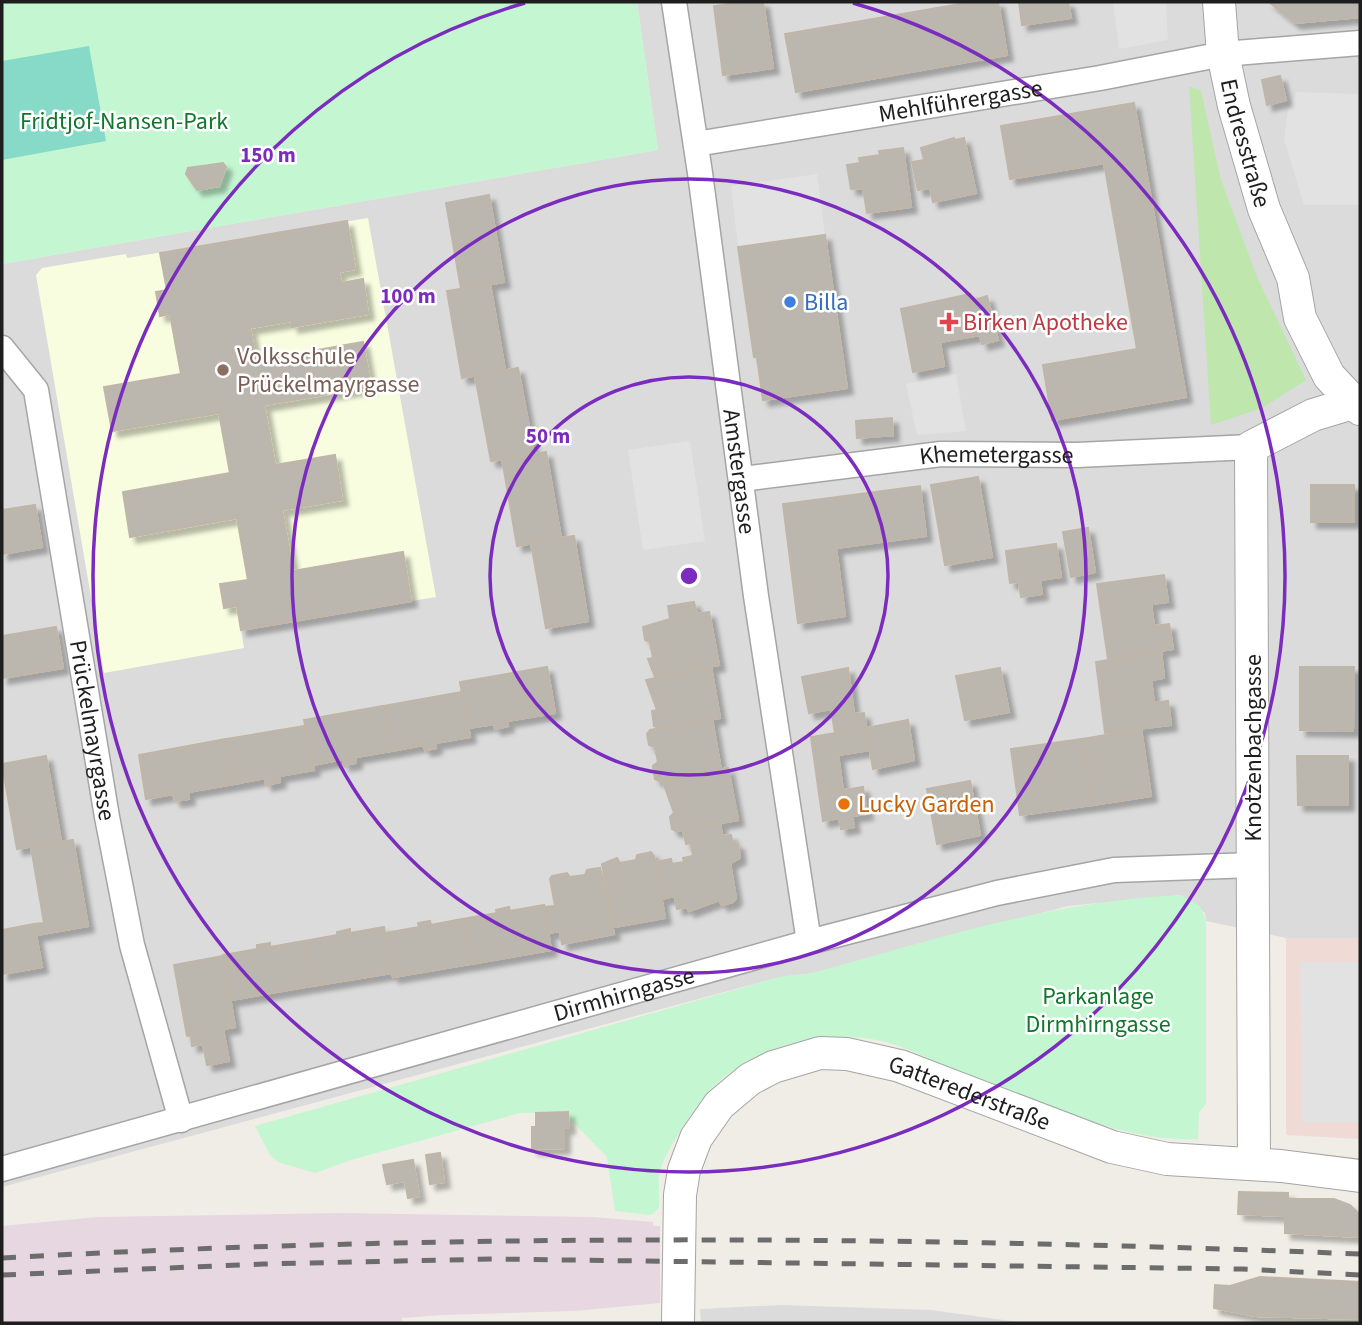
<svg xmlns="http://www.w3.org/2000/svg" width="1362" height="1325" font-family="'Source Sans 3',sans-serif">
<defs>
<filter id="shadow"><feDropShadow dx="6" dy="6" stdDeviation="2" flood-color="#0004"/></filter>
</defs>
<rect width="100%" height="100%" fill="#efede5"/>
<g fill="#dcdbdb">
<polygon points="637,2 1360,2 1360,938 1286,938 1206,921 1205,913 1180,895 1068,906 813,973 780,977 2,1187 2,264 658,150"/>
<polygon points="780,1305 931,1310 1026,1323 701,1323 700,1309"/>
</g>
<polygon fill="#efdad5" points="1286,938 1360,938 1360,1139 1286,1135"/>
<polygon fill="#e7d7e1" points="340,1213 592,1217 653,1222 653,1226 660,1226 660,1303 574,1311 442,1315 402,1318 402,1323 2,1323 2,1226 98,1217"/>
<polygon fill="#f8fddf" points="368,218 436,597 241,630 244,648 104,673 36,275 42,268 126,254 127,258"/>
<polygon fill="#bfe6ad" points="1189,86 1201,91 1221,180 1257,277 1306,380 1262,408 1211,425"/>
<g fill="#c4f6d1">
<polygon points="2,2 637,2 658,150 2,264"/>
<path d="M1180 895 1200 906 1206 921V1104L1199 1112 1198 1139C1135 1144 1038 1105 979 1081 948 1069 918 1051 886 1042 827 1027 759 1044 714 1086 698 1102 666 1149 660 1171 657 1182 660 1197 659 1208L651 1215 615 1211 607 1157 569 1118 560 1113H520L351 1160 315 1173 278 1162 270 1155 255 1126 780 977 813 973C939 938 1048 902 1180 895Z"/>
</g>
<polygon fill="#87dac8" points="89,46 106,141 2,160 2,61"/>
<g fill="#e2e2e2">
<polygon points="1113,2 1166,2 1168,40 1119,49"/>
<polygon points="1297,92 1360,94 1360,205 1304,205 1284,140 1288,110"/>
<polygon points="817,174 825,235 738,247 731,186"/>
<polygon points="956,374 966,431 917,435 906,384"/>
<polygon points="690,441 705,541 643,550 628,450"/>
<polygon points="1300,962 1360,962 1360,1122 1302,1122"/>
</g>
<g fill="#bbb6ae" stroke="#c0b6a8" stroke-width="2" filter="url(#shadow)">
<polygon points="747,2 763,2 773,68 723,75 714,6"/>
<polygon points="998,2 1007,55 796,92 785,34 972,2"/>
<polygon points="1019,2 1068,2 1071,18 1022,25"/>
<polygon points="1269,2 1360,2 1360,17 1295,23"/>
<polygon points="1280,76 1286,100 1267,105 1262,80"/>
<polygon points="1134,103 1186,397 1052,420 1043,365 1137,349 1104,163 1010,179 1001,126"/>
<polygon points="954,138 955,140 964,138 976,193 933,202 930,188 918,190 912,162 924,160 921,148"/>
<polygon points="903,148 911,207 867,213 863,188 851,189 847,165 860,163 859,158 880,155 879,151"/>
<polygon points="223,163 226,167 219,186 197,190 186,174 188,168"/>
<polygon points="489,195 504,282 461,289 446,203"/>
<polygon points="347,221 355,269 339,272 341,283 363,279 368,314 292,327 292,321 250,328 256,361 363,342 371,387 264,405 275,465 335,455 342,500 282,510 293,571 403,552 411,601 241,630 237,606 224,608 220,584 248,580 237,518 130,537 123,492 230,473 219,413 112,431 104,387 181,374 170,314 160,316 156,292 167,290 160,253"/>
<polygon points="825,235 847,388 763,400 757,357 754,357 738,247"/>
<polygon points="490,284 505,370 462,378 447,291"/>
<polygon points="970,294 971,301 987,296 998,340 982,344 980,335 940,342 944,366 913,372 901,309"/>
<polygon points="518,368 534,454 491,461 475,376"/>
<polygon points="892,418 893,435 857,438 856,421"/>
<polygon points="546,452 561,538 517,546 502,459"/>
<polygon points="978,477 992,557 945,565 931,485"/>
<rect x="1311" y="485" width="43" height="37"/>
<polygon points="920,486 926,536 836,548 845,616 798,623 783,504"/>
<polygon points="35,505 42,547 2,554 2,510"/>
<polygon points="1088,528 1095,572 1071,577 1063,532"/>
<polygon points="574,536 588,621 546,628 531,543"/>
<polygon points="1056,544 1061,577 1040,580 1042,594 1021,597 1019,582 1010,583 1006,551"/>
<polygon points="1164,575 1168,602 1151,604 1154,626 1169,624 1173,649 1108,659 1097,584"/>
<polygon points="694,602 697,614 709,612 719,665 655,677 648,659 653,658 650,642 645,640 643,627 670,619 668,606"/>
<polygon points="56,627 63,668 2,678 2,636"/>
<polygon points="1161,651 1164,678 1151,680 1154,703 1168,701 1171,725 1105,733 1096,662"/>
<polygon points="547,667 555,713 507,721 508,726 495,729 494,724 468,728 460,682"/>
<polygon points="711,667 720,718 658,728 654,726 652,711 657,710 646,680"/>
<polygon points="1300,667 1354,667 1353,731 1300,730"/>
<polygon points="848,668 854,714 864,713 866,728 835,733 831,709 809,713 802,677"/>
<polygon points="1000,668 1009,712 965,720 956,676"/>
<polygon points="462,692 470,737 435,743 436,748 425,750 423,745 391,751 383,706"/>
<polygon points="383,706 391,751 356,757 356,763 344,765 343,759 313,765 304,720"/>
<polygon points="712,719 721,770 659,781 655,779 653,766 658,762 655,747 649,745 647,734 650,730"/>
<polygon points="908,720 914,760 873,769 866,728"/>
<polygon points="305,726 314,770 279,776 280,782 266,785 265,778 234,784 226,739"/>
<polygon points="866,728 870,750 838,755 843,790 819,794 811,737"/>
<polygon points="1141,729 1151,796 1092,805 1082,739"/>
<polygon points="226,739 234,784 188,792 189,799 175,801 173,794 146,799 139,755"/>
<polygon points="1082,739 1092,805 1020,815 1011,749"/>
<polygon points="46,756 61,841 17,849 2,764"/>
<polygon points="1297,756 1348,756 1348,805 1298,805"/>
<polygon points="728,768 738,820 676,831 672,829 670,817 674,813 663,782"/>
<polygon points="970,781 980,835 937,844 927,789"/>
<polygon points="863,787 867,814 852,816 854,827 841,829 839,818 823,821 819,794"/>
<polygon points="720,823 722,836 731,835 733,843 738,844 740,858 730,863 736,898 733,902 722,905 719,900 689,911 686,907 677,909 675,896 661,899 655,862 671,859 672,864 684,862 683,858 693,856 691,843 686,844 683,830"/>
<polygon points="73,840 88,926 36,935 34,924 44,923 31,847"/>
<polygon points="651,852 654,856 665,918 614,927 602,864 617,858 620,863 636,860 637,855"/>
<polygon points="600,868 614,934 562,944 560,931 548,933 544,907 555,906 550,879 552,876 567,873 570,877 585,875 587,870"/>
<polygon points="544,905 551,950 470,964 462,919 497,913 496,910 509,907 510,911"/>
<polygon points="462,919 470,964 393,977 385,933 419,927 418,923 430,921 431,925"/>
<polygon points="34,924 42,967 2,974 2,930"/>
<polygon points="384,927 392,973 311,986 304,941 337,935 337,932 350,929 350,933"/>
<polygon points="304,941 311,986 231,1000 223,955 257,949 257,945 270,943 270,947"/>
<polygon points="223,956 235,1027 223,1029 229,1061 207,1065 203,1044 192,1046 191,1035 187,1036 174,965"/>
<polygon points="568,1112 569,1128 564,1128 564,1148 532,1149 532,1127 536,1127 536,1113"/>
<polygon points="440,1153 444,1182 430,1184 426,1155"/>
<polygon points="413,1160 419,1196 408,1198 405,1181 387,1184 383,1165"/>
<polygon points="1239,1192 1288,1193 1288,1199 1334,1199 1350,1205 1360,1215 1360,1237 1285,1233 1285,1216 1238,1214"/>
<polygon points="1260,1277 1360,1282 1360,1319 1256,1316 1214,1308 1215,1285 1230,1286"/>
</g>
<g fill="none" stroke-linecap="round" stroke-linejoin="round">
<g stroke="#a5a5a5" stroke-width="27">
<g id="minor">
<path id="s1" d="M674 2 700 173 756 596 809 942"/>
<path id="s2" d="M696 144 1100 78 1223 54 1360 43"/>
<path id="s3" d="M2 348 36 390 107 817 132 945 181 1120"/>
<path id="s4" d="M742 479 941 454 1077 455 1251 447"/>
<path id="s5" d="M2 1169 809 942 997 893 1114 870 1253 865"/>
</g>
</g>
<g stroke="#a5a5a5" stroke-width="34">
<g id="tertiary">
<path id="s6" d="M1219 2 1223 54 1234 106 1264 209 1293 278 1300 318 1329 376 1360 409"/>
<polyline points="1254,1164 1251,447 1313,415 1356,402"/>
<path id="s7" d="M678 1323 680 1195 684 1170 696 1138 719 1105 750 1079 773 1067 820 1053 847 1054 900 1066 1112 1147 1167 1159 1281 1166 1360 1176"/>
</g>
</g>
<use href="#minor" stroke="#fff" stroke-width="24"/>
<use href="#tertiary" stroke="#fff" stroke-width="32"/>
<g stroke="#6c6c6c" stroke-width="5" stroke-dasharray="14 14" stroke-linecap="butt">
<path d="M2 1258C453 1233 908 1236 1360 1254"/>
<polyline points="2,1275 263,1264 493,1259 1242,1269 1360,1275"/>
</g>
</g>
<g fill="none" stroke="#7b2cbf" stroke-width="3.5">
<circle cx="689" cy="576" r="199"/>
<circle cx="689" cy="576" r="397"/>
<path d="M853 3A596 596 0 1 1 525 3"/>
</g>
<circle fill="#3f7fe0" stroke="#fff" stroke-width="2.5" cx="790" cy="302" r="7"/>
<path fill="#e0444e" stroke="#fff" stroke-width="2.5" d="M945.5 311.5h7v7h7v7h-7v7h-7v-7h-7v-7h7z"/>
<circle fill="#8d6e63" stroke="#fff" stroke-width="2.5" cx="223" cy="370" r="7"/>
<circle fill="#e8710a" stroke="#fff" stroke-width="2.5" cx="844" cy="804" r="7"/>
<g text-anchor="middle" stroke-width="5" stroke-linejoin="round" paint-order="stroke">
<g font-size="24" fill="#1e1e1e" stroke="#fff">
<text dy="8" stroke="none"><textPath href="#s2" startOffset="268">Mehlführergasse</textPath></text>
<text dy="8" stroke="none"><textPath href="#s6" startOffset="144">Endresstraße</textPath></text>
<text dy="8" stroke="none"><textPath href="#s4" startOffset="256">Khemetergasse</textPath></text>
<text dy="8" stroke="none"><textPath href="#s1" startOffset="474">Amstergasse</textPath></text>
<text dy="8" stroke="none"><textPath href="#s3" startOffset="399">Prückelmayrgasse</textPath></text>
<text transform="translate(1253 748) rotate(-90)" y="8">Knotzenbachgasse</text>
<text dy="8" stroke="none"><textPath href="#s5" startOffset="646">Dirmhirngasse</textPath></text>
<text dy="8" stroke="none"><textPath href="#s7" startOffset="499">Gatterederstraße</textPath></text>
</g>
<g font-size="24" fill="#11772c" stroke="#fff">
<text x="124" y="129">Fridtjof-Nansen-Park</text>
<text x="1098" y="1004">Parkanlage<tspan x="1098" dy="28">Dirmhirngasse</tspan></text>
</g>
<g font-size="24" fill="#366cbe" stroke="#fff" text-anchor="start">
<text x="804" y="310">Billa</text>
</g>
<g font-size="24" fill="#be3a42" stroke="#fff" text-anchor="start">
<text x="963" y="330">Birken Apotheke</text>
</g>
<g font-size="24" fill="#785e54" stroke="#fff" text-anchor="start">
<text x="237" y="364">Volksschule<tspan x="237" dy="28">Prückelmayrgasse</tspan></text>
</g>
<g font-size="24" fill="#c56008" stroke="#fff" text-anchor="start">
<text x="858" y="812">Lucky Garden</text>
</g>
</g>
<circle cx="689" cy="576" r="10" fill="#7b2cbf" stroke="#fff" stroke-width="3.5"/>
<g font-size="21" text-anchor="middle" font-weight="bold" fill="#7b2cbf" stroke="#fff" stroke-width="5" stroke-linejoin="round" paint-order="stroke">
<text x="268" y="162">150 m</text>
<text x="408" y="303">100 m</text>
<text x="548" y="443">50 m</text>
</g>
<rect width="1362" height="1325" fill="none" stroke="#1e1e1e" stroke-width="7"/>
</svg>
